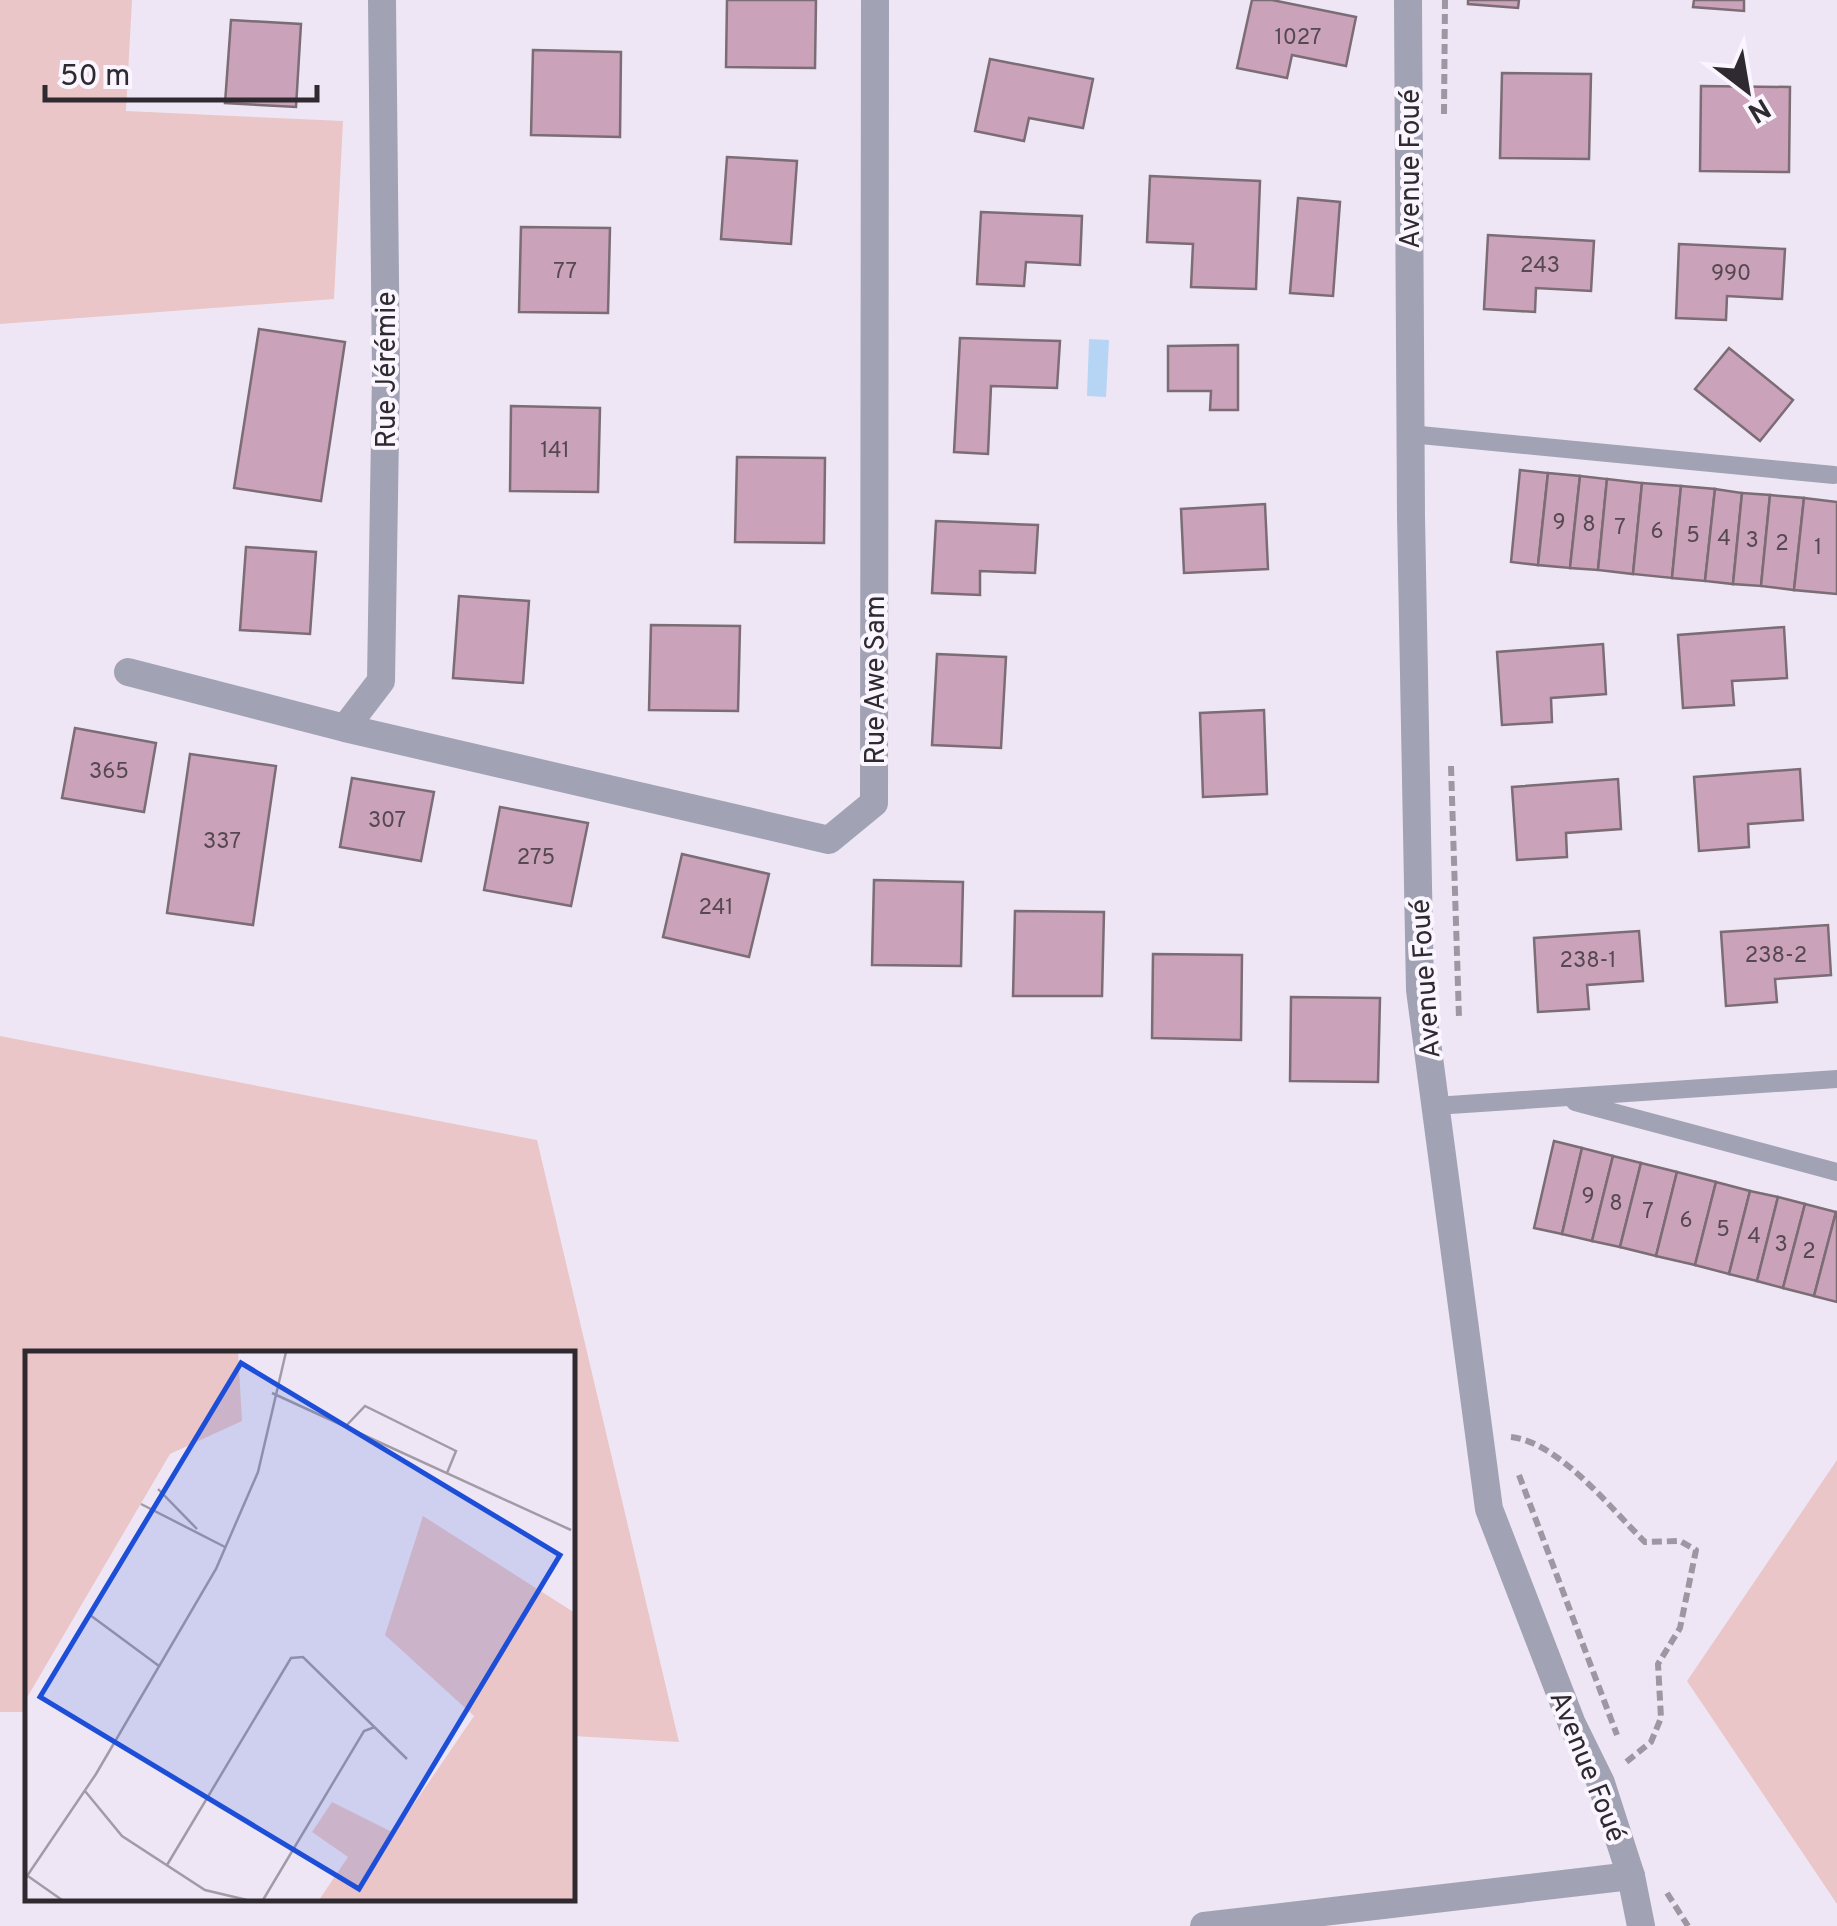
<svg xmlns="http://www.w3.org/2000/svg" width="1837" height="1926" font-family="Overpass,sans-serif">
<rect width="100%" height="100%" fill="#efe6f5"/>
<g fill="#eac6c8">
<polygon points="0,0 132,0 126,111 343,121 334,299 0,324"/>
<polygon points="0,1036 537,1140 679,1742 573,1736 572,1354 28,1354 27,1712 0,1712"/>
<polygon points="1837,1460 1837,1904 1687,1681"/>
</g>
<polygon fill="#b6d5f5" points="1089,339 1109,340 1106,397 1087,396"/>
<g fill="#caa2b9" stroke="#7b6c75" stroke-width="2.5">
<polygon points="727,0 816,0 815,68 726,67"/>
<polygon points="1252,0 1272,0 1356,17 1346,66 1292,55 1287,78 1237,68"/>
<polygon points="1468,0 1519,0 1518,8 1468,4"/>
<polygon points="1694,0 1744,0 1744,11 1693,7"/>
<polygon points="231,20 301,24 296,107 225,103"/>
<polygon points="533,50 621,52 620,137 531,135"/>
<polygon points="990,59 1093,79 1083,128 1029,118 1024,141 975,131"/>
<polygon points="1502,73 1591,74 1589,159 1500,158"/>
<polygon points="1701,86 1790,87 1789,172 1700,171"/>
<polygon points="727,157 797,161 791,244 721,239"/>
<polygon points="1150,176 1260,181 1256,289 1191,287 1193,244 1147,242"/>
<polygon points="1298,198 1340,202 1333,296 1290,293"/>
<polygon points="981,212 1082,216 1080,265 1026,262 1024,286 977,284"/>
<polygon points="521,227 610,228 608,313 519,312"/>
<polygon points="1488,235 1594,241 1591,291 1536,288 1535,312 1484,309"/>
<polygon points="1679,244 1785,249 1782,299 1727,296 1726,320 1676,318"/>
<polygon points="259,329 345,342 321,501 234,488"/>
<polygon points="960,338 1060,341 1057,388 991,386 988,454 954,452"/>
<polygon points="1238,345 1238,410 1210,410 1211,391 1168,391 1168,346"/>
<polygon points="1729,348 1793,400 1760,441 1695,389"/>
<polygon points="511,406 600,408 598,492 510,491"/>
<polygon points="737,457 825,458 824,543 735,542"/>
<polygon points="1520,470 1548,473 1538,565 1511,562"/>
<polygon points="1548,473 1580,476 1570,568 1538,565"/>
<polygon points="1580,476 1607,479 1598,570 1570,568"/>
<polygon points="1607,479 1642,483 1633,574 1598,570"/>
<polygon points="1642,483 1681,486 1672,578 1633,574"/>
<polygon points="1681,486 1715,489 1705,581 1672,578"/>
<polygon points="1715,489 1742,493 1733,584 1705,581"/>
<polygon points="1742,493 1770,495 1761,586 1733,584"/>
<polygon points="1770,495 1804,498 1794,590 1761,586"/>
<polygon points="1804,498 1837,502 1837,594 1794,590"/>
<polygon points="1265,504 1268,569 1184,573 1181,509"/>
<polygon points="936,521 1038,525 1035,573 980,571 980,595 932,593"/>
<polygon points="246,547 316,552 310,634 240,630"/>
<polygon points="459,596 529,601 523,683 453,678"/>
<polygon points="651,625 740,626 738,711 649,710"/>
<polygon points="1784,627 1787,678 1732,681 1734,705 1683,708 1678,635"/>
<polygon points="1603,644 1606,694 1551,698 1552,722 1502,725 1497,652"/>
<polygon points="937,654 1006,657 1001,748 932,745"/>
<polygon points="1264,710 1267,794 1203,797 1200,713"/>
<polygon points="75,728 156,743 144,812 62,798"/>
<polygon points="190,754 276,766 253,925 167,913"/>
<polygon points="1800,769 1803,820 1748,824 1749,847 1699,851 1694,777"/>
<polygon points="352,778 434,792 421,861 340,847"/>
<polygon points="1618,779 1621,829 1566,833 1567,857 1517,860 1512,787"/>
<polygon points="500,807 588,823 571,906 484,890"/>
<polygon points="682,854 769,874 749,957 663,937"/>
<polygon points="874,880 963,882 961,966 872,965"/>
<polygon points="1015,911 1104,912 1102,996 1013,996"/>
<polygon points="1828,925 1831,975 1775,979 1777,1002 1726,1006 1721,932"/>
<polygon points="1639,931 1643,981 1587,985 1589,1009 1538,1012 1534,938"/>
<polygon points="1153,954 1242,955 1241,1040 1152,1038"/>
<polygon points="1291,997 1380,998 1378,1082 1290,1081"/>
<polygon points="1554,1141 1582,1148 1562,1234 1534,1228"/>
<polygon points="1582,1148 1613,1156 1592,1241 1562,1234"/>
<polygon points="1613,1156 1641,1163 1620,1247 1592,1241"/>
<polygon points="1641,1163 1677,1172 1656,1256 1620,1247"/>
<polygon points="1677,1172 1716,1182 1695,1265 1656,1256"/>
<polygon points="1716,1182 1750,1191 1729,1274 1695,1265"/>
<polygon points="1750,1191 1778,1197 1757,1281 1729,1274"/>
<polygon points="1778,1197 1805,1204 1783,1288 1757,1281"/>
<polygon points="1805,1204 1836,1212 1814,1296 1783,1288"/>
<polygon points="1836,1212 1837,1212 1837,1302 1814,1296"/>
</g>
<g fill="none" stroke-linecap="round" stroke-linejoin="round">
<g stroke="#9e97a2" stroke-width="6" stroke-dasharray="10 5" stroke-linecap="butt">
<polyline points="1444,114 1445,0"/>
<polyline points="1451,766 1459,1018"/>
<path d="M1511 1437C1559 1442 1611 1509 1645 1542L1680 1541 1696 1550 1680 1628 1658 1664 1661 1718 1651 1742 1625 1763"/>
<polyline points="1519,1475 1617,1735"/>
<polyline points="1667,1893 1688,1926"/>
</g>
<g stroke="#a1a2b4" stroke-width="18">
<polyline points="1410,434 1834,475"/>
<polyline points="1575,1102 1837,1172"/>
<polyline points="1435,1106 1837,1079"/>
</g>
<g stroke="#a1a2b4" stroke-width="28">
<polyline points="1408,0 1411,516 1420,990 1489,1509 1572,1724 1601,1783 1631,1876 1641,1926"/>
<polyline points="128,672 345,728 829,840 874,803 875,0"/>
<polyline points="345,728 381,681 386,373 382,0"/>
<polyline points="1204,1926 1631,1876"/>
</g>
</g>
<g text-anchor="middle" stroke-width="8" stroke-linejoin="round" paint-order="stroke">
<g font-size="22" fill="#554852">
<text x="1298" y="44">1027</text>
<text x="1540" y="272">243</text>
<text x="565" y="278">77</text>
<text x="1731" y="280">990</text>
<text x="555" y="457">141</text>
<text x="1559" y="529">9</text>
<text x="1589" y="531">8</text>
<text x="1620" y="534">7</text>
<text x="1657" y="538">6</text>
<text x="1693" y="542">5</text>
<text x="1724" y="545">4</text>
<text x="1752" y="547">3</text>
<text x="1782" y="550">2</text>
<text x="1818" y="554">1</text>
<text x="109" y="778">365</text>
<text x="387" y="827">307</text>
<text x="222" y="848">337</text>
<text x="536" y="864">275</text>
<text x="716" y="914">241</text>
<text x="1776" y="962">238-2</text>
<text x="1588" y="967">238-1</text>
<text x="1588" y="1203">9</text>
<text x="1616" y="1210">8</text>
<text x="1648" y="1218">7</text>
<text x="1686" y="1227">6</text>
<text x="1723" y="1236">5</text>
<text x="1754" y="1243">4</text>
<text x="1781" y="1251">3</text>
<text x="1809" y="1258">2</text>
</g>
<g font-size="28" fill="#2e2a30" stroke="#faf5fe">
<text transform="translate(1409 169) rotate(-90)" y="10">Avenue Foué</text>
<text transform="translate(385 370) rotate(-90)" y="10">Rue Jérémie</text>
<text transform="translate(874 680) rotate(-90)" y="10">Rue Awe Sam</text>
<text transform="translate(1424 979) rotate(-94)" y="10">Avenue Foué</text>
<text transform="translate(1589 1766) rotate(68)" y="10">Avenue Foué</text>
</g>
</g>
<g transform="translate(25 1351)">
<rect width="550" height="550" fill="#efe6f5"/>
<path d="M0 1H213L217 70 145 103 0 350ZM398 165 550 262V549H294L323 506 287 481 307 451 369 482 449 365 360 284Z" fill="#eac6c8"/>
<path fill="none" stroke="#a29ba6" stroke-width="2.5" d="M247 42 546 179M320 76 340 55 431 100 422 122M133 138 172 178M116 153 200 196M65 264 134 315M60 440 97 485 180 539 222 549M142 514 266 307 278 306 382 408M0 523 37 549M0 528 71 423 191 218 233 121 261 1M238 549 339 380 350 376"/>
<path fill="#1d4ed8" fill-opacity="0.15" stroke="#1d4ed8" stroke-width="5" d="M216 12 535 204 334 538 15 346Z"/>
<rect width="550" height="550" fill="none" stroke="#2e2a30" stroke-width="5"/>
</g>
<g transform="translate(1747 90) rotate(149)" stroke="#faf5fe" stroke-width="8" paint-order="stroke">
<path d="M0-8L18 38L0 25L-18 38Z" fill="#2e2a30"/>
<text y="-15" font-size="28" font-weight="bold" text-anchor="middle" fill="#2e2a30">N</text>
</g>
<path d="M45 85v15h272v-15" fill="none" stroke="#2e2a30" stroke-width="5"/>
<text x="60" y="85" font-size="30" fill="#2e2a30" stroke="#faf5fe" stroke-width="8" paint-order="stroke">50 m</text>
</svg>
